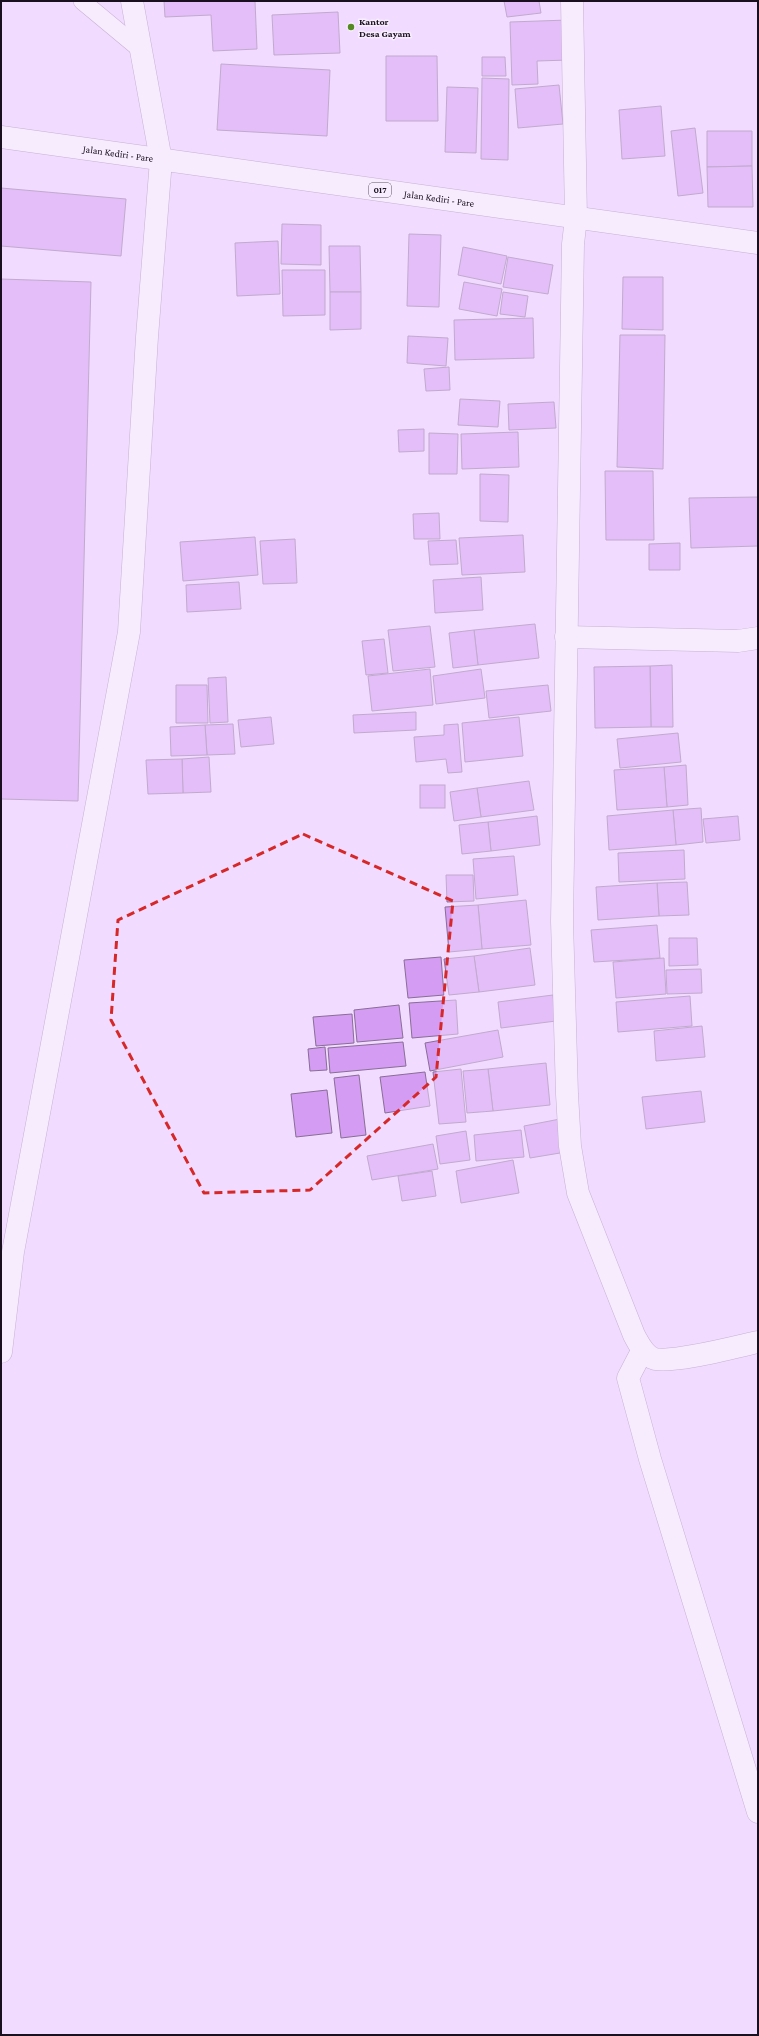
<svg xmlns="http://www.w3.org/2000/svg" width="759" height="2036" font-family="'Crimson Pro',serif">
<rect width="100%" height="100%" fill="#f1dbfe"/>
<g fill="#d49cf2" stroke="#886e96">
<polygon points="164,1 255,1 257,49 213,51 211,15 165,17"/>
<polygon points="504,1 539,1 541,13 507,17"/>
<polygon points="338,12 340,53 274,55 272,15"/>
<polygon points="568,20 569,60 537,61 538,84 512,85 510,22"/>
<polygon points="386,56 437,56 438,121 386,121"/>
<polygon points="482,57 505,57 506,76 482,76"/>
<polygon points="221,64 330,70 327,136 217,130"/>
<polygon points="482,78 509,79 508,160 481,159"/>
<polygon points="559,85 563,124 518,128 515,89"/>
<polygon points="447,87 478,88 476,153 445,152"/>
<polygon points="661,106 665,156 622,159 619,110"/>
<polygon points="695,128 703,193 678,196 671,131"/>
<polygon points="707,131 752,131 752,166 707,167"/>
<polygon points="752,166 753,207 708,207 707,167"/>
<polygon points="1,188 126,199 121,256 1,246"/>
<polygon points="282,224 321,225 321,265 281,264"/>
<polygon points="409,234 441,235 439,307 407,306"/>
<polygon points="278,241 280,294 237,296 235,243"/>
<polygon points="329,246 360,246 361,292 330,292"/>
<polygon points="463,247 507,256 501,284 458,275"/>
<polygon points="508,257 553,265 548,294 503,287"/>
<polygon points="282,270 325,270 325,315 283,316"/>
<polygon points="623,277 663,277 663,330 622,329"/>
<polygon points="1,279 91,282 78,801 1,799"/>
<polygon points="464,282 502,289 497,316 459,309"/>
<polygon points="330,292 361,292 361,329 330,330"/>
<polygon points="503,292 528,296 525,317 500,314"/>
<polygon points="533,318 534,358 455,360 454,320"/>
<polygon points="620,335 665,335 663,469 617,467"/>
<polygon points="408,336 448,338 446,366 407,363"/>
<polygon points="449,367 450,390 426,391 424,369"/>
<polygon points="460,399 500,401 498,427 458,425"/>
<polygon points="554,402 556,428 509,430 508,404"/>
<polygon points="424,429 424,451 399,452 398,430"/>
<polygon points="518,432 519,467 462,469 461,434"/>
<polygon points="429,433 458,434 457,474 429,474"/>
<polygon points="605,471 653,471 654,540 606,540"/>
<polygon points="480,474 509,475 508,522 480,521"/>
<polygon points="758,497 758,546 691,548 689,498"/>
<polygon points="439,513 440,539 414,539 413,514"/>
<polygon points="523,535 525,572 462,575 459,538"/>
<polygon points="255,537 258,575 183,581 180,542"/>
<polygon points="295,539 297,583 263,584 260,541"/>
<polygon points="456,540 458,564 430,565 428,541"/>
<polygon points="680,543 680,570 649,570 649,544"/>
<polygon points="481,577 483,610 435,613 433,580"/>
<polygon points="239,582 241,609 187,612 186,585"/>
<polygon points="535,624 539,658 478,665 474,630"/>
<polygon points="430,626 435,667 393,671 388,630"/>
<polygon points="474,630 478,665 453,668 449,633"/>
<polygon points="384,639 388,673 366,675 362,641"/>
<polygon points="672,665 673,727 651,727 650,666"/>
<polygon points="650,666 651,727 595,728 594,667"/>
<polygon points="430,669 433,705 372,711 368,676"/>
<polygon points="481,669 485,698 436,704 433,676"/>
<polygon points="226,677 228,722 210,723 208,678"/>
<polygon points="176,685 207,685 208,723 176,723"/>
<polygon points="548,685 551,711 489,718 486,691"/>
<polygon points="416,712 416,730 354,733 353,715"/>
<polygon points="271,717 274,744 241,747 238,720"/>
<polygon points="519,717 523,756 465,762 462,723"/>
<polygon points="233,724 235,754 207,755 205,725"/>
<polygon points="458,724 462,772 448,773 446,759 416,762 414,737 444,735 444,725"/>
<polygon points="205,725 207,755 171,756 170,727"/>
<polygon points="678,733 681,762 620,768 617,739"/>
<polygon points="209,757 211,792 183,793 182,759"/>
<polygon points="182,759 183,793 148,794 146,760"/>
<polygon points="686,765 688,805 667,807 664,767"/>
<polygon points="664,767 667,807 617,810 614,770"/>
<polygon points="529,781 534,810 481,817 477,788"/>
<rect x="420" y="785" width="25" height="23"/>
<polygon points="477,788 481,817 454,821 450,792"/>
<polygon points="701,808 703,842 676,845 673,810"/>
<polygon points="673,810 676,845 609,850 607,816"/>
<polygon points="537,816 540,845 491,851 488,822"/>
<polygon points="738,816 740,840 706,843 703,819"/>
<polygon points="488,822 491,851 462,854 459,825"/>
<polygon points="684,850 685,879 619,882 618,853"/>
<polygon points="514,856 518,895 476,899 473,859"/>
<polygon points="446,875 473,875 474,901 447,902"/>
<polygon points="687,882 689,915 659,916 657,883"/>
<polygon points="657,883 659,916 598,920 596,887"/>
<polygon points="526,900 531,945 482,949 478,905"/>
<polygon points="478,905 482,949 449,952 445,907"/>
<polygon points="657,925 660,958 594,962 591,930"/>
<polygon points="669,938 697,938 698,965 669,966"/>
<polygon points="530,948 535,985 479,992 474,956"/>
<polygon points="474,956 479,992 449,995 444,959"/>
<polygon points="441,957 444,995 408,998 404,960"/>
<polygon points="664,958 666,994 616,998 613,962"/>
<polygon points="701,969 702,993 667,994 666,970"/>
<polygon points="553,995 556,1021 501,1028 498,1002"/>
<polygon points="690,996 692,1026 618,1032 616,1002"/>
<polygon points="456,1000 458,1034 412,1038 409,1003"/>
<polygon points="399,1005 403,1038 357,1042 354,1010"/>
<polygon points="352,1014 354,1043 316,1046 313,1017"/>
<polygon points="702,1026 705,1057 656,1061 654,1031"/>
<polygon points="498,1030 503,1057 430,1071 425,1043"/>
<polygon points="403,1042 406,1066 330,1073 328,1048"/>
<polygon points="325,1047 327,1070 310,1071 308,1049"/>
<polygon points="546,1063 550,1105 493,1111 488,1069"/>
<polygon points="461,1069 466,1122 439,1124 433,1072"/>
<polygon points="488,1069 493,1111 467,1113 463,1071"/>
<polygon points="425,1072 430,1106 385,1113 380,1077"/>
<polygon points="359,1075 366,1135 341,1138 334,1078"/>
<polygon points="327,1090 332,1133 296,1137 291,1094"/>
<polygon points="701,1091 705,1122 646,1129 642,1097"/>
<polygon points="560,1119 566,1152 530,1158 524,1126"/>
<polygon points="521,1130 524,1157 476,1161 474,1135"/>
<polygon points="466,1131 470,1160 440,1164 436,1136"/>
<polygon points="433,1144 438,1169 372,1180 367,1156"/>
<polygon points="513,1160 519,1193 461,1203 456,1171"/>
<polygon points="432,1171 436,1196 402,1201 398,1176"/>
</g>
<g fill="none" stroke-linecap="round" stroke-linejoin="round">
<g stroke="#967da5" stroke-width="18">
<polyline id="service" points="82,1 141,50"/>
</g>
<g stroke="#967da5" stroke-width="23">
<g id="minor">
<path d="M572 1 576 218 573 244 562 921 567 1094 570 1146 578 1193 634 1335C639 1344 644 1356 655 1359 675 1363 735 1347 758 1342"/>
<polyline points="566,637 738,641 758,638"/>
<polyline points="642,1351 628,1378 650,1459 758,1812"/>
<polyline points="1,1352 13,1252 129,632 147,337 161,160 132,1"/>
</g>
</g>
<g stroke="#967da5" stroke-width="23">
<polyline id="primary" points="1,137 758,243"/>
</g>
<use href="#service" stroke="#fff" stroke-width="17"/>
<use href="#minor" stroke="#fff" stroke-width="22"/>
<use href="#primary" stroke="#fff" stroke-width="22"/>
</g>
<path d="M0 0H759V2036H0ZM303 834 453 901 436 1077 310 1190 204 1193 111 1020 118 920Z" fill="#f1dbfe" fill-opacity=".55" fill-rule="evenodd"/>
<path fill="none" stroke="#d62828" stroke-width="3" stroke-dasharray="8 5" stroke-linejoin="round" d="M303 834 453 901 436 1077 310 1190 204 1193 111 1020 118 920Z"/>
<circle fill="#558a23" stroke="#f8edff" stroke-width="1.5" cx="351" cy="27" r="4"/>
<g text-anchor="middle" stroke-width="3" stroke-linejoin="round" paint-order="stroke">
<rect fill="#f8edff" stroke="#5c5262" stroke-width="1" x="369" y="183" width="22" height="14" rx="3"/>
<g font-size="9" font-weight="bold" fill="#190f1e">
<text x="380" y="193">017</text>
</g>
<g font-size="10" font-weight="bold" fill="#190f1e" stroke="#f8edff" text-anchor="start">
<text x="359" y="25">Kantor<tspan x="359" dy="12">Desa Gayam</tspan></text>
</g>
<g font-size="10" fill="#190f1e" stroke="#f8edff">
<text transform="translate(118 153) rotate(8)" y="4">Jalan Kediri - Pare</text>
<text transform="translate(439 198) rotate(8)" y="4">Jalan Kediri - Pare</text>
</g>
</g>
<rect width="759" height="2036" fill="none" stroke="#190f1e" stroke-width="4"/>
</svg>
